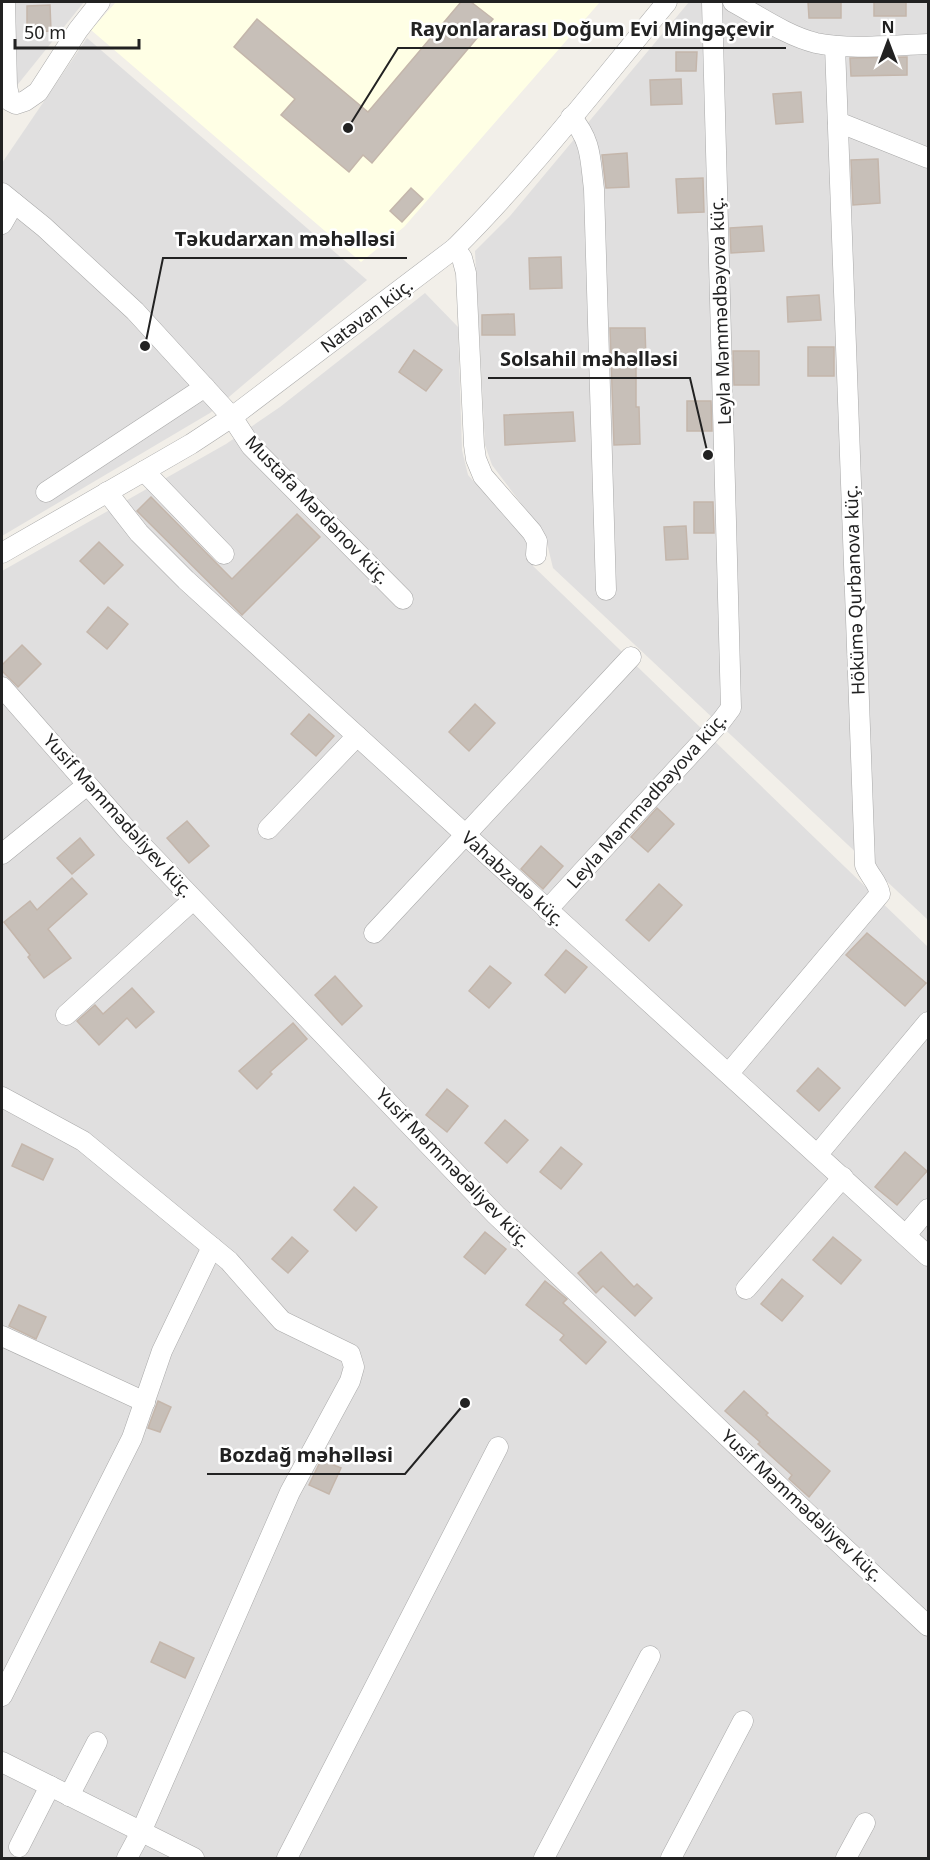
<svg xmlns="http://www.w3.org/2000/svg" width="930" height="1860" font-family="'Noto Sans',sans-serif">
<rect width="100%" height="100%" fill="#f2efe9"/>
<g fill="#e0dfdf">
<polygon points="2,2 84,2 2,104"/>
<polygon points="689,2 928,2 928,920 553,568 545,535 492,465 485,445 475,251 510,216"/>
<polygon points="87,38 367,280 210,413 2,536 2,163"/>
<polygon points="425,293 458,327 462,450 468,475 527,540 533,566 928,947 928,1858 2,1858 2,571 226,444 280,407"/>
</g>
<polygon fill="#ffffe5" points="116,2 600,2 404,227 361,262 91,30"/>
<g fill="#c7bfb8" stroke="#c4b6ab" stroke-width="1.5">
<polygon points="461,2 471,2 493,19 372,163 363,155 349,172 281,115 295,99 234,47 257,19 368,112"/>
<polygon points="808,2 841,2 841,18 809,18"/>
<rect x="874" y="2" width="32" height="14"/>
<polygon points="50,5 51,31 27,32 27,6"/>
<polygon points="676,52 697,52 696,71 676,71"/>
<polygon points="907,57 907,75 851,76 850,58"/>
<polygon points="681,79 682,104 651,105 650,80"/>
<polygon points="801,92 803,122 776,124 773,94"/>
<polygon points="627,153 629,187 606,188 602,155"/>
<polygon points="878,159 880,203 853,205 851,160"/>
<polygon points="703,178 704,212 678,213 676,179"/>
<polygon points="411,188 423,199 402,222 390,211"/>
<polygon points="762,226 764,251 731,253 730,228"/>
<polygon points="561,257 562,288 530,289 529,258"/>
<polygon points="819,295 821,320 788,322 787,297"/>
<polygon points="514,314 515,335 482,335 482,315"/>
<polygon points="610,328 645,328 646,361 636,361 636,407 639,407 640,444 614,445"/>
<rect x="808" y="347" width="26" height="29"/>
<polygon points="414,350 442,370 426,391 399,372"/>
<polygon points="733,351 759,351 759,385 734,385"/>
<polygon points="687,401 711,401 712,431 687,431"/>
<polygon points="573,412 575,441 505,445 504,415"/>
<polygon points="151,497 232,579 297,514 320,537 242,615 137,511"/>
<polygon points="694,502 713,502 714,533 694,533"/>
<polygon points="686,526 688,559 666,560 664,527"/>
<polygon points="99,542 123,565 104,584 80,561"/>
<polygon points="108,607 128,624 107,649 87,632"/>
<polygon points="22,645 41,664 18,687 2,671 2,665"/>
<polygon points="475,704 495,723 469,751 449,732"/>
<polygon points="309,714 334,736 316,756 291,734"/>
<polygon points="657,808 674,824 648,852 631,837"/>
<polygon points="187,821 209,846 189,863 167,838"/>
<polygon points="80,838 94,855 72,874 57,858"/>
<polygon points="541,846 563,866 543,889 521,869"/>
<polygon points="72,878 87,894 48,929 71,958 44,978 28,957 30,955 4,922 30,901 37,910"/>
<polygon points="659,884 682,905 649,941 626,920"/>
<polygon points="867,933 926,983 905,1006 846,955"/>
<polygon points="566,950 587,967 565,993 545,975"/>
<polygon points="490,966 511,983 489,1008 469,991"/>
<polygon points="335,976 362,1006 342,1025 315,995"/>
<polygon points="132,988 154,1012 136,1028 127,1018 99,1045 77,1021 95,1005 103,1014"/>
<polygon points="293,1023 307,1039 270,1072 272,1074 257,1089 239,1071"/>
<polygon points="818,1068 840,1088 819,1111 797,1091"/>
<polygon points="447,1089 468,1106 447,1132 426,1115"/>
<polygon points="505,1120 528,1140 507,1163 485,1143"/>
<polygon points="22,1144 53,1159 43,1180 12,1166"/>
<polygon points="561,1147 582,1164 561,1189 540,1172"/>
<polygon points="905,1152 927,1171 897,1205 875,1187"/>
<polygon points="354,1187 377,1207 356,1231 334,1210"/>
<polygon points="485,1232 506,1249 485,1274 464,1257"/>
<polygon points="292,1237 308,1251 288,1273 272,1259"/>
<polygon points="833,1237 861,1260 841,1284 813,1260"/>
<polygon points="601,1252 634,1287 637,1284 652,1298 635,1316 603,1286 596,1293 578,1273"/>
<polygon points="782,1279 803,1296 782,1321 761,1304"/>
<polygon points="545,1281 567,1299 563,1303 606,1342 586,1364 560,1340 564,1335 526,1305"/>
<polygon points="19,1305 46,1317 36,1339 9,1326"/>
<polygon points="744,1391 768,1413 766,1415 830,1471 809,1497 789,1479 792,1475 758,1444 760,1442 725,1411"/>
<polygon points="158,1401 171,1407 160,1432 148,1428"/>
<polygon points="321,1460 341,1468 329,1494 309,1485"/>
<polygon points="160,1642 194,1658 185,1678 151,1662"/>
</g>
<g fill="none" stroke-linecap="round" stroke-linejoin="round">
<g stroke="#a9a9a9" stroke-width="21">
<g id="minor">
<polyline points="5,2 7,86 10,101 16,104 25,101 38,92 78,30 100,2"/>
<path d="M733 2C759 16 787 36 816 43 850 50 893 45 928 44"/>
<path d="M571 117C592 141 590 159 594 189L606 590"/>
<polyline points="838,122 928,158"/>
<polyline points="2,193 44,227 135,311 232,417 251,446 403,599"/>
<polyline points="2,224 14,203"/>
<polyline points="455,248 462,258 466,273 474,445 476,459 483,476 532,532 537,541 536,555"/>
<polyline points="144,471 224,554"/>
<polyline points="46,492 205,387"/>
<polyline points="107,492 139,533 186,580 928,1256"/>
<path d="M2 553 191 444 232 417 455 248C532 171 598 85 667 2"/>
<polyline points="2,687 129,832 496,1215 806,1512 928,1626"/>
<polyline points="268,829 357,736"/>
<polyline points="2,854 87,785"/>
<polyline points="547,910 722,720 731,708 712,2"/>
<polyline points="374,933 631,657"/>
<polyline points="66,1015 193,900"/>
<path d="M729 1073 880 894C878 882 870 877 865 865L835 46"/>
<polyline points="2,1097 83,1141 229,1261 282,1321 350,1354 354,1367 350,1381 290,1492 141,1832 127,1858"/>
<polyline points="818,1154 928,1022"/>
<polyline points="906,1235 928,1209"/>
<polyline points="746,1289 843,1177"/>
<polyline points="2,1336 145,1402"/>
<polyline points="2,1696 132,1438 162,1351 212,1247"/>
<polyline points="2,1762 194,1858"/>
<polyline points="69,1796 97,1742"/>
<polyline points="19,1847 50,1786"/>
<polyline points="287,1858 498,1447"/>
<polyline points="544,1858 650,1656"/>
<polyline points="671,1858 743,1721"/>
<polyline points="846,1858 865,1823"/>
</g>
</g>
<use href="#minor" stroke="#fff" stroke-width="20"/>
</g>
<g text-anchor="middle" stroke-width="5" stroke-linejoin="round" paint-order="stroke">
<g font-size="18" fill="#222" stroke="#fff">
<text transform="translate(721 311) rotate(-92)" y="6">Leyla Məmmədbəyova küç.</text>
<text transform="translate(367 316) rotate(-37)" y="6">Natəvan küç.</text>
<text transform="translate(317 510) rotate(46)" y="6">Mustafa Mərdənov küç.</text>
<text transform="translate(855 590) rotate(-92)" y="6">Hökümə Qurbanova küç.</text>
<text transform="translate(647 801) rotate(-48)" y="6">Leyla Məmmədbəyova küç.</text>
<text transform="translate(118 816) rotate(48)" y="6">Yusif Məmmədəliyev küç.</text>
<text transform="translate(513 879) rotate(42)" y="6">Vahabzadə küç.</text>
<text transform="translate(453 1168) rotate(46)" y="6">Yusif Məmmədəliyev küç.</text>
<text transform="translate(802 1506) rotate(43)" y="6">Yusif Məmmədəliyev küç.</text>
</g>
</g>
<path fill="none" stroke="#222" stroke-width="2" d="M348 128L398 48H786M145 346L163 258H407M708 455L690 378H488M465 1403L405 1474H207"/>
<g fill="#222" stroke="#fff" stroke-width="2">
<circle cx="348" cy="128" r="6"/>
<circle cx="145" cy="346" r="6"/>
<circle cx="708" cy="455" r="6"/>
<circle cx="465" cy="1403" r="6"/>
</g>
<g font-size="20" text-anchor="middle" font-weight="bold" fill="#222" stroke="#fff" stroke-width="5" stroke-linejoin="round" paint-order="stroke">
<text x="592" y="36">Rayonlararası Doğum Evi Mingəçevir</text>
<text x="285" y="246">Təkudarxan məhəlləsi</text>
<text x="589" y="366">Solsahil məhəlləsi</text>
<text x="306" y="1462">Bozdağ məhəlləsi</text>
</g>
<rect width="930" height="1860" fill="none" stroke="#222222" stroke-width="6"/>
<g transform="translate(888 42)" stroke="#ffffff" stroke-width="4.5" paint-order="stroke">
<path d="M0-4.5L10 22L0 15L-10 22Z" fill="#222222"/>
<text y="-9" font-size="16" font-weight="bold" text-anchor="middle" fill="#222222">N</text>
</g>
<path d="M15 39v9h124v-9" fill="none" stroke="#222222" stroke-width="3"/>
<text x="24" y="39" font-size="18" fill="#222222" stroke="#ffffff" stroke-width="4.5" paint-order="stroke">50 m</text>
</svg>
